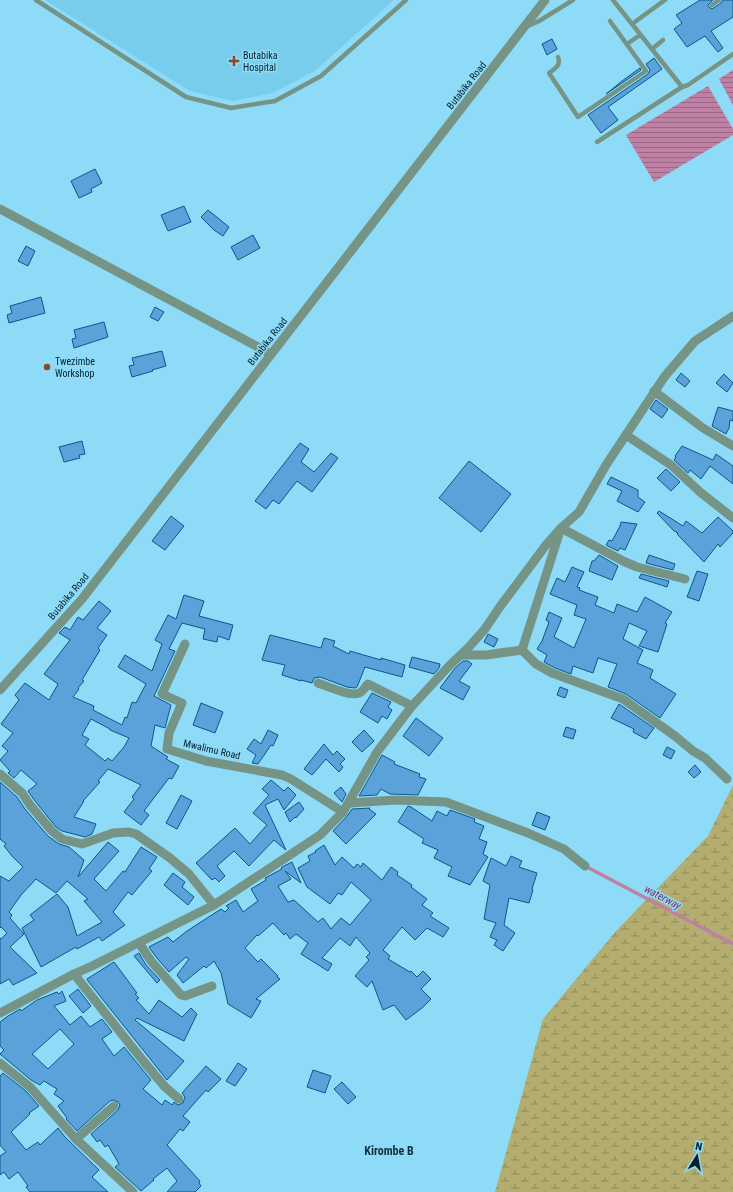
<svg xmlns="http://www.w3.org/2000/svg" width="733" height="1192" font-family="'Roboto Condensed',sans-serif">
<defs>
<pattern id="wetland-marsh" width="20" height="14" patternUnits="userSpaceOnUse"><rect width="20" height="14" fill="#b3ad70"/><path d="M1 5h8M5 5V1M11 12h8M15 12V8" fill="none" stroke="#8f8c5c"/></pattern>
<pattern id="water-rules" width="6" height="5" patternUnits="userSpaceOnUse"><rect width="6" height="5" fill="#be81a4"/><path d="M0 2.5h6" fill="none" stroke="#986986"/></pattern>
</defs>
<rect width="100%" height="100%" fill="#8edbf8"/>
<polygon fill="#79cdec" points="45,0 394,0 315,71 273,93 233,101 190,91"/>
<polygon fill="url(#wetland-marsh)" points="733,785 733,1192 495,1192 543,1019 616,931 708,836"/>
<g fill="url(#water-rules)">
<polygon points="733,70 733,105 719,79"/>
<polygon points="708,86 733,129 733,135 654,182 626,135"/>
</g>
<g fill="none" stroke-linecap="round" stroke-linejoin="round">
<polyline stroke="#be81a4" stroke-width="3.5" points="585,866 733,944"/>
</g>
<g fill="#5ca2da" stroke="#05598c" fill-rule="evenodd">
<polygon points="700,0 713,0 708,5 709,7 712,9 721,3 723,0 733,0 733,17 711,31 723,48 718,52 705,36 687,47 674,29 682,23 676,15"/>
<polygon points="552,39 557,49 547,55 542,44"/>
<polygon points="654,58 662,69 608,107 618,120 601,133 588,115 648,74 650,70 646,64"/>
<polygon points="640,68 641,70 606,94 622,81"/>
<polygon points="95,169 102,183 91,189 92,192 79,198 71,181"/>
<polygon points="184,206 191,222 168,231 161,215"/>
<polygon points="208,210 229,227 223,236 214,230 201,217"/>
<polygon points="253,235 260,248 238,260 231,247"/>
<polygon points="26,246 35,251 28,266 18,261"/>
<polygon points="41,297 45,313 9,323 7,315 12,313 10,306"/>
<polygon points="155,307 164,312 158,321 150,317"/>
<polygon points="104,322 108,337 74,348 72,339 76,338 74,330"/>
<polygon points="162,351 166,366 152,370 153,371 132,377 129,366 134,365 132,358"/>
<polygon points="681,373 690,381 685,387 676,380"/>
<polygon points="724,374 733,383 727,392 716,383"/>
<polygon points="656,400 668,409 662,418 650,409"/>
<polygon points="718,407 733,411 733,421 730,420 729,428 726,434 712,426"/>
<polygon points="82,441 85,454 79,455 80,458 64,462 59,447"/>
<polygon points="300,443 309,449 301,462 314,472 331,453 338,458 312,492 297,481 279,504 273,500 266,509 255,501"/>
<polygon points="682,446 713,460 716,454 733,466 733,484 710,466 701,479 690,470 688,473 674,460 676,457 675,456"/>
<polygon points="469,461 511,494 481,532 439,498"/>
<polygon points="666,469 680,482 671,491 657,478"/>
<polygon points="611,477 638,490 638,497 645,502 638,512 617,501 622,491 607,484"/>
<polygon points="659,511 683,526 686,521 702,533 718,517 733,531 733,533 720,547 718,544 704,562 677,534 678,533 674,531 657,513"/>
<polygon points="171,516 184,526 165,550 152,541"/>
<polygon points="621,522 637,524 625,550 620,548 618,551 606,545 609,540 612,541 620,526"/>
<polygon points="599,555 618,566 612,580 589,571 592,561 594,561"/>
<polygon points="649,555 675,564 673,570 646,563"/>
<polygon points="572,567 584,572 577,587 580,588 579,590 598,597 595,605 614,613 617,604 637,612 645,597 672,612 665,623 667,624 658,652 639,646 647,631 629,623 623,639 643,650 637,663 653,670 650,678 676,694 660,718 626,694 608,687 617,664 598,658 593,673 573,666 571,674 555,668 544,662 547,655 537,649 542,641 549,622 546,620 549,612 562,618 554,637 574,648 586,619 574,615 577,605 550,594 557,578 565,582"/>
<polygon points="697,571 708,574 699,601 687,597"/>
<polygon points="641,574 669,581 667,587 639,578"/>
<path d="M184 595 204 601 199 616 233 625 229 640 218 636 217 642 203 639 205 629 182 623 169 649 175 651 154 696 171 705 165 728 155 725 151 746 168 757 166 759 179 766 172 779 169 778 144 811 149 815 141 825 124 812 134 799 132 797 141 785 108 769 98 781 100 782 83 801H84L74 817 96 824 92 834 85 837 62 831 56 827 35 801 28 791 37 784 21 770 14 778 8 773 10 771 0 760 8 751 2 746 13 733 1 724 19 700 15 695 25 683 49 700 58 684 44 674 70 640 59 633 65 627 70 630 78 617 83 620 99 601 111 611 97 628 107 635 98 648 100 650 82 680 84 681 78 688 79 689 73 697 94 706 93 710 122 725 125 717 127 718 132 702 136 703 146 684 118 667 125 655 152 671 162 644 155 640 168 615 176 619ZM91 719 110 729V730L129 738 124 747 112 761 108 758 105 761 85 745 89 739 82 735Z"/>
<polygon points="488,634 498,639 494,647 484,642"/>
<polygon points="270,635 321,648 324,638 335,641 333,646 349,654 350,651 381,660 381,658 405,665 402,677 365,667 357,687 355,688 347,687 320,677 314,678 312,683 301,680 301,681 282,675 285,665 262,660"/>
<polygon points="412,657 440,664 439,668 434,674 409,667"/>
<polygon points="463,661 468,661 472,664 459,681 470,687 463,700 440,688 455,668"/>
<polygon points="560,687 568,690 565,698 557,695"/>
<polygon points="372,693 391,702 388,707 392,710 387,719 382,716 378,723 360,712"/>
<polygon points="201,703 223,712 215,733 193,725"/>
<polygon points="619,704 654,728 646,739 633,732 634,729 611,718"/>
<polygon points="416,718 443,738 429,756 403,736"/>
<polygon points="566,727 576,730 573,739 563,736"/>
<polygon points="268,730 278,735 273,746 271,745 258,764 252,763 256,755 247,749 254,739 261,744"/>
<polygon points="364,730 374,741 362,752 352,742"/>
<polygon points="324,744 333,755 337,751 345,759 340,764 343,767 339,772 326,759 312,775 304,769"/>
<polygon points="667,747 675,751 671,759 663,755"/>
<polygon points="382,755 395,762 394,764 420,774 419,777 426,779 418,795 390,794 381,789 377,795 359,796"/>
<polygon points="695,765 701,772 694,778 688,772"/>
<polygon points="271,780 284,791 288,787 296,795 284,810 278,799 265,805 286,850 274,840 249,866 234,851 217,866 225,876 219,882 215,878 212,880 196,863 235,828 250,844 267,825 253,813 269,795 262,789"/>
<polygon points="0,782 17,797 25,809 48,836 59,844 69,847 84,860 78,877 108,842 119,851 94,879 106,891 123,871 125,872 141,847 157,857 149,869 152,871 132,895 128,892 113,912 125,925 102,941 99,937 77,949 76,947 41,967 22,928 34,920 30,915 57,894 68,907 77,936 102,922 84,901 88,899 67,881 56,893 36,879 21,895 9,912 12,915 10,918 24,934 10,947 37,973 13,985 9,979 0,984 0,938 1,939 7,933 1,927 0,928 0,876 9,881 23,867 12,856 4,846 6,844 0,839"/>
<polygon points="341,787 346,794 342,802 334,793"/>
<polygon points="181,795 192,801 177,829 166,823"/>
<polygon points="299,802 304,809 296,818 295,817 290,822 285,812"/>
<polygon points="408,806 411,807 432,821 437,811 447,816 450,810 475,819 474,822 484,826 479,839 487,842 483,854 488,857 470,885 448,876 452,867 434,858 438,850 422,843 424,839 398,822"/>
<polygon points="370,808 369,809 376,814 346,844 333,831 347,816 352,809"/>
<polygon points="537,812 550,817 545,830 532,825"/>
<polygon points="324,845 335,865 342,857 354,868 357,864 361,867 363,863 382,880 391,867 398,872 397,875 412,885 411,887 427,899 422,905 433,913 430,916 449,928 443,937 427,928 415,940 402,927 383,950 390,956 388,959 410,972 411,971 417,977 423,971 431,979 421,989 431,999 422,1008 406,1020 394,1005 383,1010 372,981 367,987 355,976 369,960 366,957 370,953 356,937 350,946 340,938 322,958 332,964 328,971 301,954 308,943 296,934 290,939 286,933 284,935 273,923 258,936 257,935 245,948 258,962 261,959 278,976 277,977 280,979 256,999 261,1001 251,1018 228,1004 221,973 214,961 206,968 204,966 183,983 177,975 189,959 186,957 169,972 156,957 149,947 168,937 173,942 187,931 221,909 225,912 229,908 226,906 236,900 243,912 258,901 251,889 266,880 265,878 282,869 281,868 282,867 292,862 301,883 285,871 291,879 278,886 288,902 294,900 318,922 323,918 331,929 341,918 350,925 371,900 351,882 342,895 338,893 330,904 307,887 298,868 310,861 308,856 316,852 315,851"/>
<polygon points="511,856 522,861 519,867 537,873 532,889 533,890 529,903 509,898 504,925 515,933 503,951 494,945 497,940 490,937 496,923 484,919 490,885 483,881 491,858 506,866"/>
<polygon points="173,873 185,882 182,887 194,897 188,905 164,885"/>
<polygon points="139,953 146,965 160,980 157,983 134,956"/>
<polygon points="114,962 137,993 135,994 139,998 136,1000 149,1014 159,1000 182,1017 191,1008 197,1014 184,1041 137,1018 135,1020 184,1061 167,1080 88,981 87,979"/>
<polygon points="78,989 91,1006 83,1013 69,996"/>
<path d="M62 991 66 1001 54 1006 70 1025 81 1016 90 1027 102 1019 112 1032 102 1039 114 1056 124 1047 151 1080 143 1089 162 1105 165 1100 172 1105 174 1102 178 1105 183 1103 185 1097 182 1093 206 1066 221 1079 208 1092 206 1090 183 1116 190 1122 183 1131 180 1129 167 1145 200 1181 199 1183 201 1186 195 1192H167L177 1181 167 1168 153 1179 154 1180 141 1191 115 1167 119 1164 108 1145 105 1147 100 1140 97 1142 91 1134 118 1110 120 1105 118 1102 113 1100 110 1101 77 1131 66 1119 67 1118 58 1106 64 1101 54 1094 57 1089 44 1081 40 1085 31 1080 0 1054 4 1050 0 1046V1022L8 1016 20 1009 21 1011 37 1000 57 992 59 994ZM60 1029 74 1044 48 1069 32 1054Z"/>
<polygon points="238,1063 247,1069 235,1086 226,1081"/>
<polygon points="313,1070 331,1076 325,1093 307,1087"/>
<polygon points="3,1073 26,1091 39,1106 29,1113 30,1114 11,1132 26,1150 38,1142 40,1145 58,1128 65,1137 99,1170 92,1177 108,1192 30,1192 26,1187 28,1186 18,1172 9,1179 4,1172 0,1175 0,1156 6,1152 0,1145 0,1076"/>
<polygon points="342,1082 356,1097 348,1104 334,1089"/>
</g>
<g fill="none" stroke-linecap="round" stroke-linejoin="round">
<g stroke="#769485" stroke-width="4.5">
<polyline points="36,0 186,97 231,108 275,101 321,76 406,0"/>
<polyline points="712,5 719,0"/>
<polyline points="632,24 665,0"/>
<polyline points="528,26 539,21 573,0"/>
<polyline points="627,44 640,35"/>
<polyline points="652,49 663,40"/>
<path d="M558 57C561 65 556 68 549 73L578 117 646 71 610 21"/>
<polyline points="682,87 688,85 733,54"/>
<polyline points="597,142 682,87 613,0"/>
</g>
<g stroke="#769485" stroke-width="9">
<polyline points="0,209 271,354"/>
<polyline points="654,391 703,428 733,446"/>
<polyline points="626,435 671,465 700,492 733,518"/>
<polyline points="185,644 162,694 182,703 169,733 167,749 206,761 282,775 291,779 343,812"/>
<polyline points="522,650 561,528 623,561 637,567 685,579"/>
<polyline points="461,655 486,655 522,650 536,664 552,673 623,699 675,736 693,751 705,758 727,779"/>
<path d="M318 683C327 686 351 697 359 693 363 692 365 687 368 684L412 706"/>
<polyline points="0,690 82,599 545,0"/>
<polyline points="0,774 22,793 30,805 52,831 62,839 82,844 113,833 129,832 136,834 170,858 189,874 214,905"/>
<polyline points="350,803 395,800 446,802 528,833 564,849 585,866"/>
<polyline points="139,943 151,961 181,995 185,996 212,986"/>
<polyline points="74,974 144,1062 165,1087 179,1099"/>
<polyline points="0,1013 74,974 92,966 214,905 320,835 343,812 377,752 412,706 450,665 468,648 485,629 499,608 546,545 561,528 579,512 606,465 665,376 695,341 733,316"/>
<polyline points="0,1063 30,1087 76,1139 133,1192"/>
<polyline points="76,1139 114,1106"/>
</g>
</g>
<g fill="#8e4725" stroke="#8edbf8" stroke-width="1.5">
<path d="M232 55h4v4h4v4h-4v4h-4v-4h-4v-4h4z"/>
<circle cx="47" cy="367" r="4"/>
</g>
<g text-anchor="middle" stroke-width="3" stroke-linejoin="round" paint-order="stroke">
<g font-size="10" fill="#00212c" stroke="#8edbf8" text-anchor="start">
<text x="243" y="59">Butabika<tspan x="243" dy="12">Hospital</tspan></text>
<text x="55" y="365">Twezimbe<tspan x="55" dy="12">Workshop</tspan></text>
</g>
<g font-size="10" fill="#00212c" stroke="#8edbf8">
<text transform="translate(466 85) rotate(-52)" y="4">Butabika Road</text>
<text transform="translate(267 341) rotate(-52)" y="4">Butabika Road</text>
<text transform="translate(68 596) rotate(-50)" y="4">Butabika Road</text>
<text transform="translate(212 749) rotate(13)" y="4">Mwalimu Road</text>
</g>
<g font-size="11" font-style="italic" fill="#803665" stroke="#8edbf8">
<text transform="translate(663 897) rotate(28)" y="4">waterway</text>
</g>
<g font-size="12" font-weight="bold" fill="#10313c" stroke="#8edbf8">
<text x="389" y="1155">Kirombe B</text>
</g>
</g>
<g transform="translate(697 1156) rotate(11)" stroke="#8edbf8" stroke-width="3" paint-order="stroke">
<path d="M0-3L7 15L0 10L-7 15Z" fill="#00212c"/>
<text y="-6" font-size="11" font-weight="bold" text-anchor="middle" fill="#00212c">N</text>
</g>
</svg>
